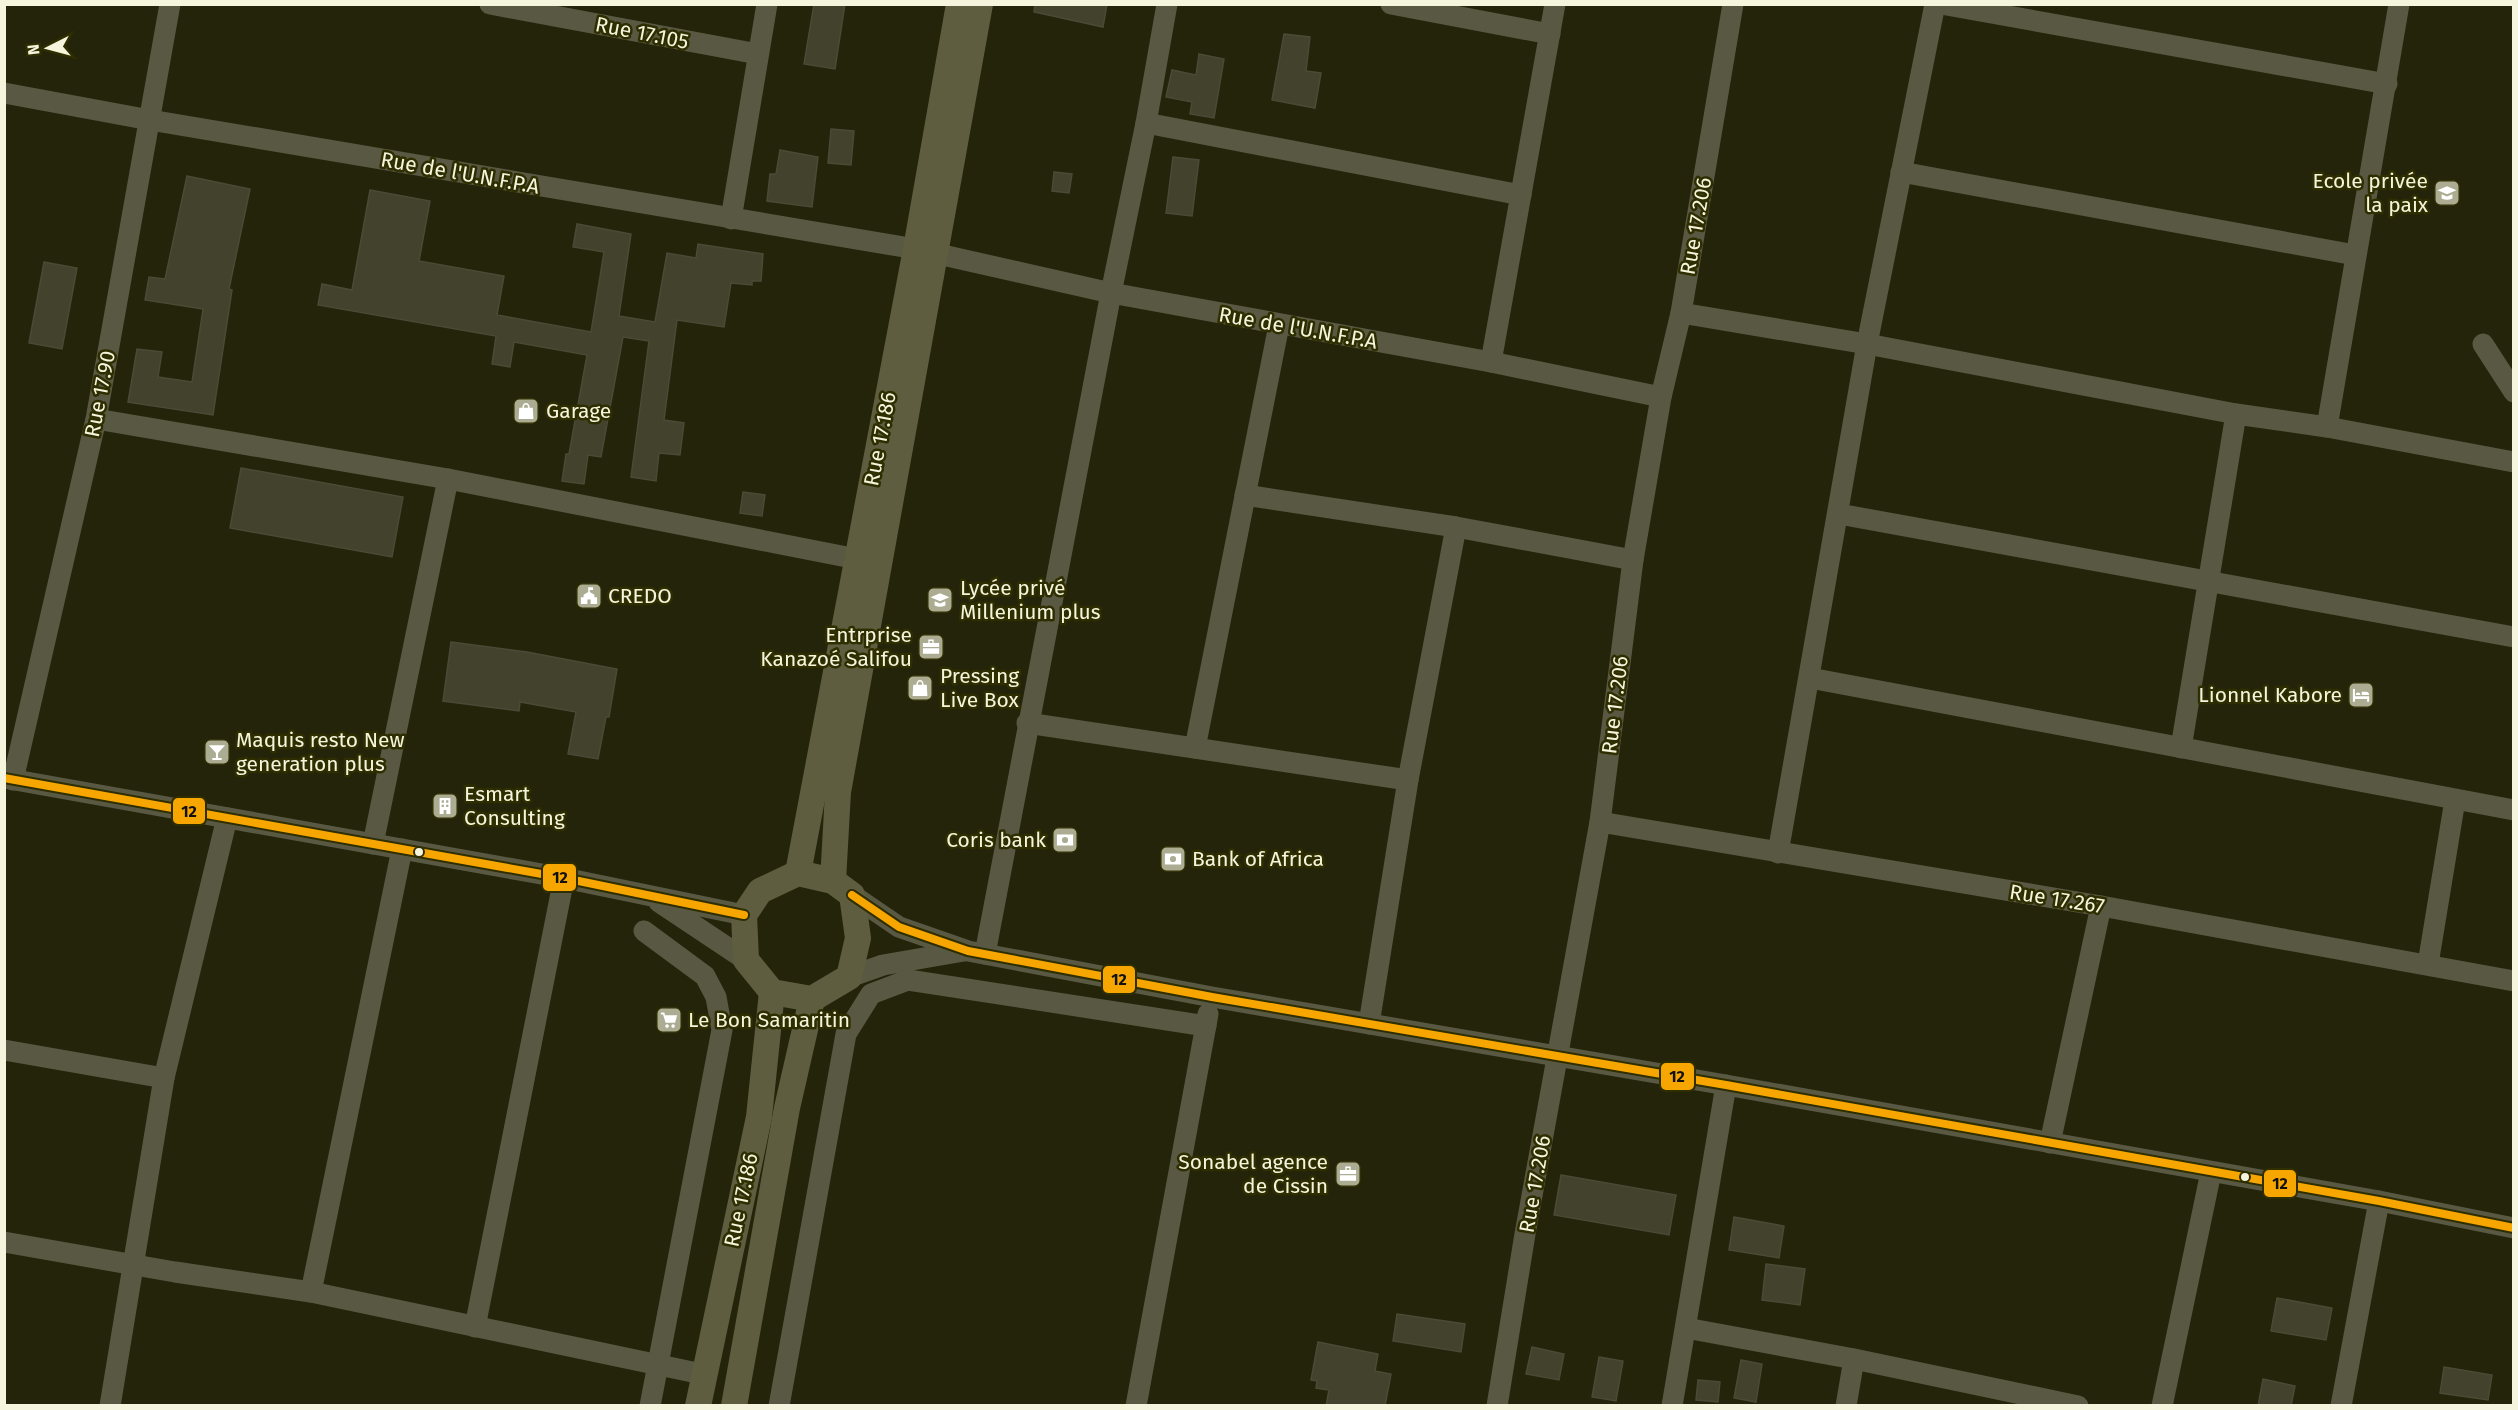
<svg xmlns="http://www.w3.org/2000/svg" width="2518" height="1410" font-family="'Fira Sans',sans-serif">
<rect width="100%" height="100%" fill="#24240a"/>
<g fill="#42422d" stroke="#4a4a36" stroke-width="1.5">
<polygon points="814,4 845,4 835,69 804,64"/>
<polygon points="1035,4 1107,4 1103,27 1034,12"/>
<polygon points="1284,34 1310,37 1306,71 1321,73 1315,108 1272,100"/>
<polygon points="1199,54 1224,59 1214,118 1190,114 1192,102 1166,97 1172,70 1196,75"/>
<polygon points="831,129 854,131 851,165 828,163"/>
<polygon points="780,150 818,157 812,207 767,201 770,174 776,174"/>
<polygon points="1173,157 1199,160 1192,216 1166,213"/>
<polygon points="1054,172 1072,174 1069,193 1052,191"/>
<polygon points="187,176 250,189 229,289 232,290 213,415 128,402 137,349 162,352 158,377 192,382 203,309 145,300 149,277 165,279"/>
<polygon points="370,190 430,201 419,261 504,276 497,315 591,332 604,252 573,247 577,224 631,234 619,316 655,322 667,253 696,258 698,244 763,254 761,281 752,281 752,285 731,283 724,327 677,320 664,420 684,423 680,455 659,453 656,481 631,477 649,341 623,337 601,457 588,455 584,484 562,481 566,454 569,454 587,355 514,342 510,367 492,364 496,336 318,305 322,284 352,290"/>
<polygon points="44,262 77,268 62,349 29,343"/>
<polygon points="241,468 403,497 392,557 230,528"/>
<polygon points="743,492 765,495 762,516 740,513"/>
<polygon points="451,642 527,652 617,669 609,717 606,717 598,759 568,754 576,712 520,702 519,711 443,701"/>
<polygon points="1561,1175 1676,1195 1669,1235 1554,1215"/>
<polygon points="1734,1217 1784,1226 1779,1258 1729,1250"/>
<polygon points="1766,1264 1805,1269 1800,1305 1762,1300"/>
<polygon points="2277,1298 2332,1308 2326,1340 2271,1331"/>
<polygon points="1397,1314 1465,1324 1461,1352 1393,1341"/>
<polygon points="1318,1342 1378,1354 1375,1371 1391,1374 1385,1406 1326,1406 1329,1390 1316,1388 1317,1381 1311,1380"/>
<polygon points="1532,1347 1564,1354 1559,1380 1526,1374"/>
<polygon points="1599,1357 1623,1361 1616,1401 1592,1397"/>
<polygon points="1741,1360 1762,1364 1756,1402 1734,1398"/>
<polygon points="2444,1367 2492,1375 2488,1400 2440,1393"/>
<polygon points="2263,1379 2295,1386 2291,1406 2258,1406"/>
<polygon points="1698,1380 1720,1382 1718,1402 1696,1400"/>
</g>
<g fill="none" stroke-linecap="round" stroke-linejoin="round">
<g stroke="#595943" stroke-width="21">
<polyline points="490,4 758,54"/>
<polyline points="1391,4 1550,34"/>
<polyline points="1941,4 2387,84"/>
<polyline points="4,93 150,120 916,249 1111,293 1491,362 1661,397"/>
<polyline points="1146,123 1521,195"/>
<polyline points="1901,172 2355,255"/>
<polyline points="731,219 767,4"/>
<polyline points="1681,313 1867,344 2236,414 2327,427 2514,462"/>
<polyline points="2483,344 2514,392"/>
<polyline points="1491,362 1555,4"/>
<polyline points="96,419 448,479 857,559"/>
<polyline points="2327,427 2399,4"/>
<polyline points="1245,495 1456,527 1633,560"/>
<polyline points="1839,514 2514,637"/>
<polyline points="1810,678 2514,810"/>
<polyline points="1027,723 1408,780"/>
<polyline points="1195,748 1279,325"/>
<polyline points="2181,748 2236,414"/>
<polyline points="4,778 564,878 744,915"/>
<polyline points="13,780 96,419 170,4"/>
<polyline points="1600,822 2101,906 2514,981"/>
<polyline points="373,844 448,479"/>
<polyline points="1778,853 1867,344 1935,4"/>
<polyline points="852,895 899,927 968,951 1212,997 1726,1085 2379,1201 2514,1228"/>
<polyline points="659,902 746,960"/>
<polyline points="644,931 705,976 716,997 722,1030 650,1406"/>
<polyline points="985,954 1111,293 1146,123 1167,4"/>
<polyline points="2428,964 2455,800"/>
<polyline points="849,977 883,965 964,951"/>
<polyline points="1369,1024 1408,780 1456,527"/>
<polyline points="4,1050 164,1078"/>
<polyline points="2050,1143 2101,906"/>
<polyline points="4,1242 175,1272 311,1292 702,1374"/>
<polyline points="311,1292 402,849"/>
<polyline points="475,1327 564,878"/>
<polyline points="1686,1328 1854,1359 2078,1406"/>
<polyline points="110,1406 164,1078 227,818"/>
<polyline points="779,1406 846,1034 871,994 908,980 1206,1026"/>
<polyline points="1136,1406 1208,1014"/>
<polyline points="1497,1406 1525,1234 1600,822 1633,560 1661,397 1681,313 1733,4"/>
<polyline points="1672,1406 1726,1085"/>
<polyline points="1846,1406 1854,1359"/>
<polyline points="2162,1406 2211,1172"/>
<polyline points="2341,1406 2379,1201"/>
</g>
<g stroke="#5e5d3f" stroke-width="26">
<polyline points="798,873 916,249 959,4"/>
<polygon points="798,873 833,881 852,895 858,938 849,977 812,999 772,992 746,960 744,915 760,891"/>
<polyline points="833,881 838,792 980,4"/>
<polyline points="698,1406 759,1117 772,992"/>
<polyline points="734,1406 787,1108 812,999"/>
</g>
<g stroke="#2f2e00" stroke-width="12">
<g id="bus-1">
<polyline points="4,778 564,878 744,915"/>
<polyline points="852,895 899,927 968,951 1212,997 1726,1085 2379,1201 2514,1228"/>
</g>
</g>
<use href="#bus-1" stroke="#f7a600" stroke-width="8"/>
</g>
<defs>
<g id="school-square" transform="scale(1.35)"><rect x="-9" y="-9" width="18" height="18" rx="4" fill="#abac92" stroke="#2f2e00"/><path d="M0-5L7-2L0 1L-7-2ZM-4 1L0 2.5L4 1V4Q0 6-4 4Z" fill="#fff"/></g>
<g id="shop-square" transform="scale(1.35)"><rect x="-9" y="-9" width="18" height="18" rx="4" fill="#abac92" stroke="#2f2e00"/><path d="M-5-2.5h2.3a2.7 3.5 0 0 1 5.4 0H5L5.5 6h-11ZM-1.5-2.5h3a1.5 2.3 0 0 0-3 0Z" fill="#fff"/></g>
<g id="civic-square" transform="scale(1.35)"><rect x="-9" y="-9" width="18" height="18" rx="4" fill="#abac92" stroke="#2f2e00"/><path d="M-.6-6.5H3V-4.5H.6V-3L4-1V1h2V6H-6V1h2V-1L-.6-3ZM-1.2 2.5V6h2.4V2.5Z" fill="#fff"/></g>
<g id="office-square" transform="scale(1.35)"><rect x="-9" y="-9" width="18" height="18" rx="4" fill="#abac92" stroke="#2f2e00"/><path d="M-6-3h4V-5.5h4V-3h4V5H-6ZM-1-4.5V-3h2v-1.5ZM-6 0V1H6V0Z" fill="#fff"/></g>
<g id="hotel-square" transform="scale(1.35)"><rect x="-9" y="-9" width="18" height="18" rx="4" fill="#abac92" stroke="#2f2e00"/><path d="M-6-4.5h1.5V1H6V5H4.5V3h-9V5H-6ZM-4 0a1.8 1.8 0 1 1 3.6 0ZM.5 0V-2.5h3Q6-2.5 6 0Z" fill="#fff"/></g>
<g id="bar-square" transform="scale(1.35)"><rect x="-9" y="-9" width="18" height="18" rx="4" fill="#abac92" stroke="#2f2e00"/><path d="M-6-5H6L.8 .8V4.5H3.5V6h-7V4.5H-.8V.8Z" fill="#fff"/></g>
<g id="building-square" transform="scale(1.35)"><rect x="-9" y="-9" width="18" height="18" rx="4" fill="#abac92" stroke="#2f2e00"/><path d="M-4-6H4V6H1V3H-1V6H-4ZM-2.5-4.3h1.7v1.8h-1.7ZM.8-4.3h1.7v1.8H.8ZM-2.5-1h1.7V.8h-1.7ZM.8-1h1.7V.8H.8Z" fill="#fff"/></g>
<g id="bank-square" transform="scale(1.35)"><rect x="-9" y="-9" width="18" height="18" rx="4" fill="#abac92" stroke="#2f2e00"/><path d="M-6-4H6V4H-6ZM0-2.3a2.3 2.3 0 1 0 0 4.6a2.3 2.3 0 1 0 0-4.6Z" fill="#fff"/></g>
<g id="supermarket-square" transform="scale(1.35)"><rect x="-9" y="-9" width="18" height="18" rx="4" fill="#abac92" stroke="#2f2e00"/><path d="M-6-5.5h2.5l.6 2H6L4.5 2H-2.5L-4.4-4H-6ZM-1.5 3.2a1.3 1.3 0 1 0 .1 0ZM3 3.2a1.3 1.3 0 1 0 .1 0Z" fill="#fff"/></g>
</defs>
<g fill-rule="evenodd">
<use href="#school-square" x="2447" y="193"/>
<use href="#shop-square" x="526" y="411"/>
<use href="#civic-square" x="589" y="596"/>
<use href="#school-square" x="940" y="600"/>
<use href="#office-square" x="931" y="647"/>
<use href="#shop-square" x="920" y="688"/>
<use href="#hotel-square" x="2361" y="695"/>
<use href="#bar-square" x="217" y="752"/>
<use href="#building-square" x="445" y="806"/>
<use href="#bank-square" x="1065" y="840"/>
<use href="#bank-square" x="1173" y="859"/>
<use href="#supermarket-square" x="669" y="1020"/>
<use href="#office-square" x="1348" y="1174"/>
</g>
<g fill="#f4f5dc" stroke="#2f2e00" stroke-width="2">
<circle cx="419" cy="852" r="5"/>
<circle cx="2245" cy="1177" r="5"/>
</g>
<g text-anchor="middle" stroke-width="5" stroke-linejoin="round" paint-order="stroke">
<g font-size="21" fill="#f4f5dc" stroke="#2f2e00">
<text transform="translate(642 33) rotate(11)" y="7">Rue 17.105</text>
<text transform="translate(460 173) rotate(10)" y="7">Rue de l'U.N.F.P.A</text>
<text transform="translate(1696 226) rotate(-80)" y="7">Rue 17.206</text>
<text transform="translate(1298 328) rotate(10)" y="7">Rue de l'U.N.F.P.A</text>
<text transform="translate(100 394) rotate(-79)" y="7">Rue 17.90</text>
<text transform="translate(880 439) rotate(-79)" y="7">Rue 17.186</text>
<text transform="translate(1615 705) rotate(-83)" y="7">Rue 17.206</text>
<text transform="translate(2057 899) rotate(9)" y="7">Rue 17.267</text>
<text transform="translate(1535 1184) rotate(-80)" y="7">Rue 17.206</text>
<text transform="translate(741 1200) rotate(-78)" y="7">Rue 17.186</text>
</g>
<g font-size="21" fill="#f4f5dc" stroke="#2f2e00" text-anchor="start">
<text x="2428" y="188" text-anchor="end">Ecole privée<tspan x="2428" dy="24">la paix</tspan></text>
<text x="546" y="418">Garage</text>
<text x="960" y="595">Lycée privé<tspan x="960" dy="24">Millenium plus</tspan></text>
<text x="608" y="603">CREDO</text>
<text x="912" y="642" text-anchor="end">Entrprise<tspan x="912" dy="24">Kanazoé Salifou</tspan></text>
<text x="940" y="683">Pressing<tspan x="940" dy="24">Live Box</tspan></text>
<text x="2342" y="702" text-anchor="end">Lionnel Kabore</text>
<text x="236" y="747">Maquis resto New<tspan x="236" dy="24">generation plus</tspan></text>
<text x="464" y="801">Esmart<tspan x="464" dy="24">Consulting</tspan></text>
<text x="1046" y="847" text-anchor="end">Coris bank</text>
<text x="1192" y="866">Bank of Africa</text>
<text x="688" y="1027">Le Bon Samaritin</text>
<text x="1328" y="1169" text-anchor="end">Sonabel agence<tspan x="1328" dy="24">de Cissin</tspan></text>
</g>
</g>
<g stroke="#2f2e00" stroke-width="2">
<rect x="172" y="797" width="34" height="28" rx="6" fill="#f7a600"/>
<rect x="542" y="863" width="35" height="29" rx="6" fill="#f7a600"/>
<rect x="1102" y="965" width="34" height="29" rx="6" fill="#f7a600"/>
<rect x="1660" y="1062" width="35" height="29" rx="6" fill="#f7a600"/>
<rect x="2263" y="1169" width="34" height="29" rx="6" fill="#f7a600"/>
</g>
<g font-size="16" text-anchor="middle" font-weight="bold" fill="#111">
<text x="189" y="817">12</text>
<text x="560" y="883">12</text>
<text x="1119" y="985">12</text>
<text x="1677" y="1082">12</text>
<text x="2280" y="1189">12</text>
</g>
<rect width="2518" height="1410" fill="none" stroke="#f4f5dc" stroke-width="12"/>
<g transform="translate(48 48) rotate(264)" stroke="#2f2e00" stroke-width="4.5" paint-order="stroke">
<path d="M0-4.5L10 22L0 15L-10 22Z" fill="#f4f5dc"/>
<text y="-9" font-size="16" font-weight="bold" text-anchor="middle" fill="#f4f5dc">N</text>
</g>
</svg>
